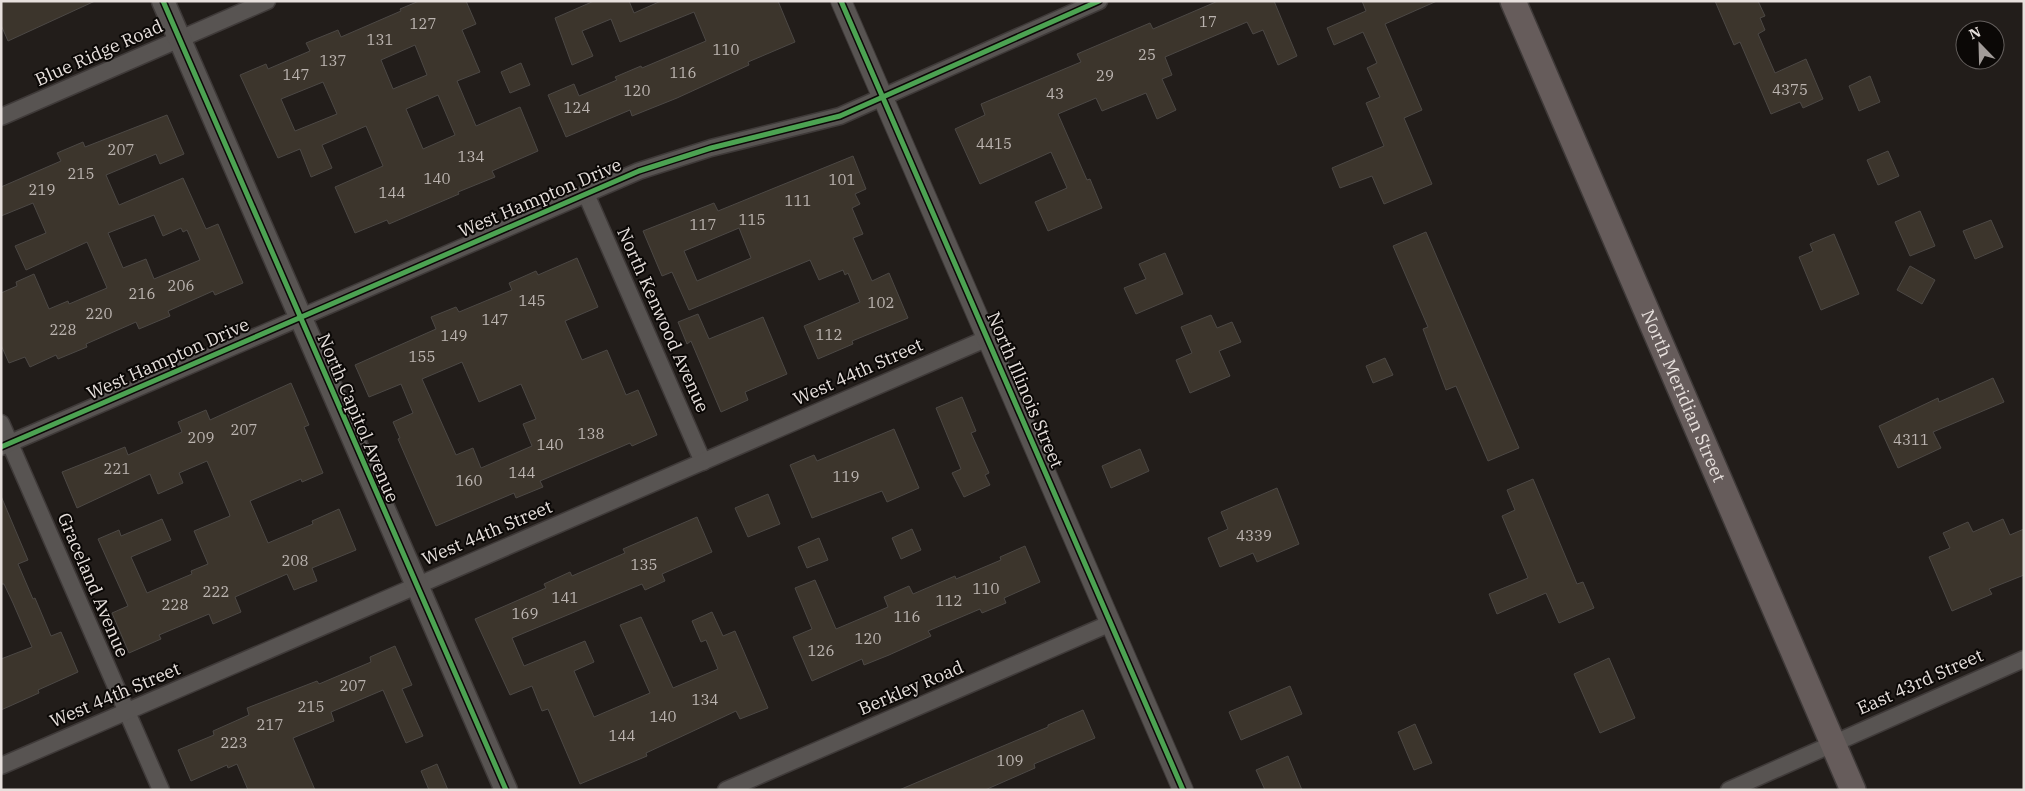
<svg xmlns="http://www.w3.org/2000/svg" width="2025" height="791" font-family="'IBM Plex Serif',serif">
<rect width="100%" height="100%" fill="#221d1a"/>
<g fill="#3c352c" stroke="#4c4845" fill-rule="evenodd">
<polygon points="1,1 95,1 8,41 1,25"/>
<path d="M419 1H466L476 24 462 30 480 72 457 81 476 126 520 107 538 151 492 171 495 177 458 192 459 194 389 224 387 220 355 233 335 187 383 166 366 126 322 145 332 168 311 177 300 149 278 158 240 75 266 64 268 69 310 51 306 43 338 30 341 37 401 11 400 9ZM415 45 427 75 393 89 381 60ZM323 82 337 114 295 131 281 99ZM438 95 455 135 423 149 406 109Z"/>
<polygon points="594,1 629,1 634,13 661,1 778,1 795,42 748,62 749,65 677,98 632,116 630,110 566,137 548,95 574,84 579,96 617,80 615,77 641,66 642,68 706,41 694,12 620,42 611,19 582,31 593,56 572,65 555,18"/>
<polygon points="1218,1 1274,1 1297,56 1278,65 1263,30 1253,34 1247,22 1165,57 1172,75 1162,79 1176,110 1157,119 1146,93 1102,111 1096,98 1058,114 1087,180 1090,179 1102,208 1048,231 1035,202 1067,188 1051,152 980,184 955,129 985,115 981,104 1081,62 1077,54 1150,23 1153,29"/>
<polygon points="1362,1 1437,1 1385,24 1422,110 1404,118 1432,184 1384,204 1372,176 1340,188 1332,168 1384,146 1366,103 1380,97 1367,68 1377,63 1363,32 1334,45 1327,28 1366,11"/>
<polygon points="1715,1 1758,1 1765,16 1760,18 1765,30 1758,34 1775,73 1806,59 1823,99 1803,108 1800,102 1771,114 1740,42 1734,45"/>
<polygon points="521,63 530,85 510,93 501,72"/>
<polygon points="1870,76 1880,102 1859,111 1849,86"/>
<path d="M167 115 184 154 160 164 156 154 106 175 119 205 183 178 206 229 218 224 243 283 215 295 213 291 168 311 170 316 139 329 136 322 86 344 87 347 58 359 56 355 30 367 25 357 9 363 1 345V293L17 286 16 282 34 274 49 309 68 301 69 304 107 288 87 242 26 270 15 246 46 233 33 203 1 216V187L61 161 57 153 83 142 85 147ZM154 215 163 236 181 228 183 232 187 230 200 260 154 279 146 259 123 268 108 233Z"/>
<polygon points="1888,151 1899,176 1878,185 1867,160"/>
<path d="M853 156 866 189 855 194 860 204 852 208 863 234 853 238 872 281 889 273 908 318 852 341 853 344 818 359 804 326 860 302 848 273 845 275 843 270 819 280 810 260 689 310 672 272 662 276 643 231 714 203 718 211ZM739 228 751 258 697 281 684 251Z"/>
<polygon points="1920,211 1935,246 1910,256 1895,222"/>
<polygon points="1991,220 2003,247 1975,259 1963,231"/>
<polygon points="1426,232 1519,448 1488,461 1456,386 1446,390 1423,329 1428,327 1393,246"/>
<polygon points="1834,234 1859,294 1821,310 1799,257 1813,251 1810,244"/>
<polygon points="1165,253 1183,294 1136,314 1124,288 1146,279 1139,264"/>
<path d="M577 258 598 307 565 321 582 360 607 350 626 395 638 390 657 435 632 446 630 443 540 481 543 487 516 498 514 493 436 526 398 439 400 438 393 422 413 413 401 384 369 397 355 365 436 329 431 317 456 307 459 312 512 290 509 283 536 271 538 275ZM462 362 479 402 521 384 536 419 523 424 532 446 481 468 473 448 456 455 422 379Z"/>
<polygon points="1910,266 1935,280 1922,304 1897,290"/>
<polygon points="698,314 709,339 763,317 787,374 745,392 748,400 721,412 691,341 687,344 678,322"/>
<polygon points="1211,315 1217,328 1232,322 1241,342 1219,351 1230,376 1190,393 1176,360 1192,353 1181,327"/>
<polygon points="1385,358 1393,375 1373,383 1366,366"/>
<polygon points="1993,378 2004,402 1933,432 1941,448 1898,468 1879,426 1938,398 1939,402"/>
<polygon points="291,383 309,425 304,427 323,473 302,482 301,479 250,501 268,543 313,524 312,521 339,509 356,550 312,568 317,581 294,590 287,574 235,597 241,612 213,624 209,614 159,635 161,639 129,653 112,613 128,606 98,539 119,530 121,536 162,519 171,540 131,557 147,593 192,574 191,571 208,564 194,531 230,516 229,513 207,461 179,473 183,483 158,494 150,474 77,508 62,472 125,447 128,455 182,432 178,422 206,410 210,420"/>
<polygon points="962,397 976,431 971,433 989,473 985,475 990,485 964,497 952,473 961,469 936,408"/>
<polygon points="894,429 919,488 887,502 882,491 812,518 790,465 814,455 817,461"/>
<polygon points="1140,449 1149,471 1111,488 1102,466"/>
<polygon points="1533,479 1577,584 1583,582 1594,608 1559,623 1546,593 1497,614 1489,594 1528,578 1502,516 1515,510 1507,490"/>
<polygon points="1277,488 1299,544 1257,562 1253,553 1220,567 1208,538 1228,529 1221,512"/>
<polygon points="768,494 780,524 748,537 735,508"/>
<polygon points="1,496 28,560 18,564 33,599 35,598 51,636 61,632 78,672 38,690 39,693 1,710 1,659 32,647 13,603 4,584 1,584"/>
<polygon points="697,517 712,552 662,574 665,581 645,590 642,584 512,638 524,666 585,641 594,662 574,671 594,717 650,693 620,625 641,617 673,688 718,669 706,640 701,642 692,621 712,612 723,636 735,631 768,708 740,719 736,711 646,753 647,756 580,784 548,709 542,711 532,686 510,695 475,619 546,588 544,584 570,572 572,576 625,553 623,549"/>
<polygon points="2003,519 2010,535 2024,529 2024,575 1989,589 1992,594 1952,611 1929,557 1950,548 1943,533 1968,522 1973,532"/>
<polygon points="912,529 921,550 901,559 892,538"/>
<polygon points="819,538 828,560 807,568 798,547"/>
<polygon points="1025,546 1040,582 1004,598 1006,603 982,613 980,609 928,631 931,636 889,655 864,665 862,659 812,681 793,637 812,629 795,588 815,580 836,629 888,607 884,597 909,586 913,594 955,576 956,579 1001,560 1000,557"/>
<polygon points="395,646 412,685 402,689 423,736 406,743 383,690 331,712 334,721 293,738 315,790 248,790 237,764 228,768 227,765 191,781 178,750 214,735 213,731 249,715 247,708 317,681 319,684 371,662 370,657"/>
<polygon points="1609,658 1635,718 1600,733 1574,674"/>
<polygon points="1290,686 1302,714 1241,740 1229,712"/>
<polygon points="1083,710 1095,738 1034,764 1035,768 985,790 899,790 1048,727 1048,725"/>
<polygon points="1415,724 1432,763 1414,770 1398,732"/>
<polygon points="1288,756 1302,790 1265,790 1256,770"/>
<polygon points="437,764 448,790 429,790 421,771"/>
</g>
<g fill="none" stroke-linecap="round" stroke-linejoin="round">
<g stroke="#3f3a39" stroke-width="19">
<g id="minor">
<polyline points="1,117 267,1"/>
<polyline points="586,194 703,462"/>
<polyline points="1,423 161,790"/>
<polyline points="1,447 639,171 711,148 840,116 1099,1"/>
<polyline points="1,766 988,338"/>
<polyline points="726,790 1111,623"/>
<polyline points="1729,790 2024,659"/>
</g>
</g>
<g stroke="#3f3a39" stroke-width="22">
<polyline id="tertiary" points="841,1 1183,790"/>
</g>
<g stroke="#3f3a39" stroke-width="25">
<polyline id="secondary" points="163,1 506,790"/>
</g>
<g stroke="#3f3a39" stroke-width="28">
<g id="primary">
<path id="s1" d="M1513 1 1853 790"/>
</g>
</g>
<use href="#minor" stroke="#585452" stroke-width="16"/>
<use href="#tertiary" stroke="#585452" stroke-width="20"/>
<use href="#secondary" stroke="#585452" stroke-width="22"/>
<use href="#primary" stroke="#665c5b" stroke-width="25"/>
<g stroke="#0b0806" stroke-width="8">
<g id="cycleway">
<polyline points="163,1 506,790"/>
<polyline points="841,1 1183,790"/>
<polyline points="1,447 639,171 711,148 840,116 1099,1"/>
</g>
</g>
<use href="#cycleway" stroke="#4ca352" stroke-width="5"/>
</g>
<g text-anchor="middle" stroke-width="4" stroke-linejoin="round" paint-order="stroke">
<g font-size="15" fill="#bcb5b1">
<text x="1208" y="27">17</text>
<text x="423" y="29">127</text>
<text x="380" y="45">131</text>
<text x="726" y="55">110</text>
<text x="1147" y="60">25</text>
<text x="333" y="66">137</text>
<text x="683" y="78">116</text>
<text x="296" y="80">147</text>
<text x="1105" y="81">29</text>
<text x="1790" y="95">4375</text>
<text x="637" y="96">120</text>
<text x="1055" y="99">43</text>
<text x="577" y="113">124</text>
<text x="994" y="149">4415</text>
<text x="121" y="155">207</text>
<text x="471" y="162">134</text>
<text x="81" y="179">215</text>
<text x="437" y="184">140</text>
<text x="842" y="185">101</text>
<text x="42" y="195">219</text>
<text x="392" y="198">144</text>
<text x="798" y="206">111</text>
<text x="752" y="225">115</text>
<text x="703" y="230">117</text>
<text x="181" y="291">206</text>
<text x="142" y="299">216</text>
<text x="532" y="306">145</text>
<text x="881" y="308">102</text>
<text x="99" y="319">220</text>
<text x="495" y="325">147</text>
<text x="63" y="335">228</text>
<text x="829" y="340">112</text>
<text x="454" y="341">149</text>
<text x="422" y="362">155</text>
<text x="244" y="435">207</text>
<text x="591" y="439">138</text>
<text x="201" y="443">209</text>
<text x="1911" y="445">4311</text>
<text x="550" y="450">140</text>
<text x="117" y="474">221</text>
<text x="522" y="478">144</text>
<text x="846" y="482">119</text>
<text x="469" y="486">160</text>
<text x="1254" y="541">4339</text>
<text x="295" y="566">208</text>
<text x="644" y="570">135</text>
<text x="986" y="594">110</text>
<text x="216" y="597">222</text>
<text x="565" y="603">141</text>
<text x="949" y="606">112</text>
<text x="175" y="610">228</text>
<text x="525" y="619">169</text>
<text x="907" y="622">116</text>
<text x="868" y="644">120</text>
<text x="821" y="656">126</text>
<text x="353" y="691">207</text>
<text x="705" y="705">134</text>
<text x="311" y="712">215</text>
<text x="663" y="722">140</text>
<text x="270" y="730">217</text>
<text x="622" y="741">144</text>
<text x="234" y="748">223</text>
<text x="1010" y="766">109</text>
</g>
<g font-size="18" fill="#e7e0dd" stroke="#0b0806">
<text transform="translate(99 53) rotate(-24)" y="6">Blue Ridge Road</text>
<text transform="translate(540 198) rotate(-23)" y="6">West Hampton Drive</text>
<text transform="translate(663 320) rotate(66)" y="6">North Kenwood Avenue</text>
<text transform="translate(168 359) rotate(-24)" y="6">West Hampton Drive</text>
<text transform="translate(858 372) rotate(-24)" y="6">West 44th Street</text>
<text transform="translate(1025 390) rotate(67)" y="6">North Illinois Street</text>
<text dy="6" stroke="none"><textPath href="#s1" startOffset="430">North Meridian Street</textPath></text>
<text transform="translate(358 418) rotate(67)" y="6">North Capitol Avenue</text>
<text transform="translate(487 533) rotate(-23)" y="6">West 44th Street</text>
<text transform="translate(93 585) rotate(67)" y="6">Graceland Avenue</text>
<text transform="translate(1920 682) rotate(-24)" y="6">East 43rd Street</text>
<text transform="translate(911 688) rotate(-23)" y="6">Berkley Road</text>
<text transform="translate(115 695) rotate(-23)" y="6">West 44th Street</text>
</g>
</g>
<rect width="2025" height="791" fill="none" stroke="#e7e0dd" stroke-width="5"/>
<g transform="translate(1980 45) rotate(337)"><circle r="24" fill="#0b0806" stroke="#635e5c"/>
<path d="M0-4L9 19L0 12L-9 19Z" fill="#a29c99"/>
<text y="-8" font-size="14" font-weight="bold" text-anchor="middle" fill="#e7e0dd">N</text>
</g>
</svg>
